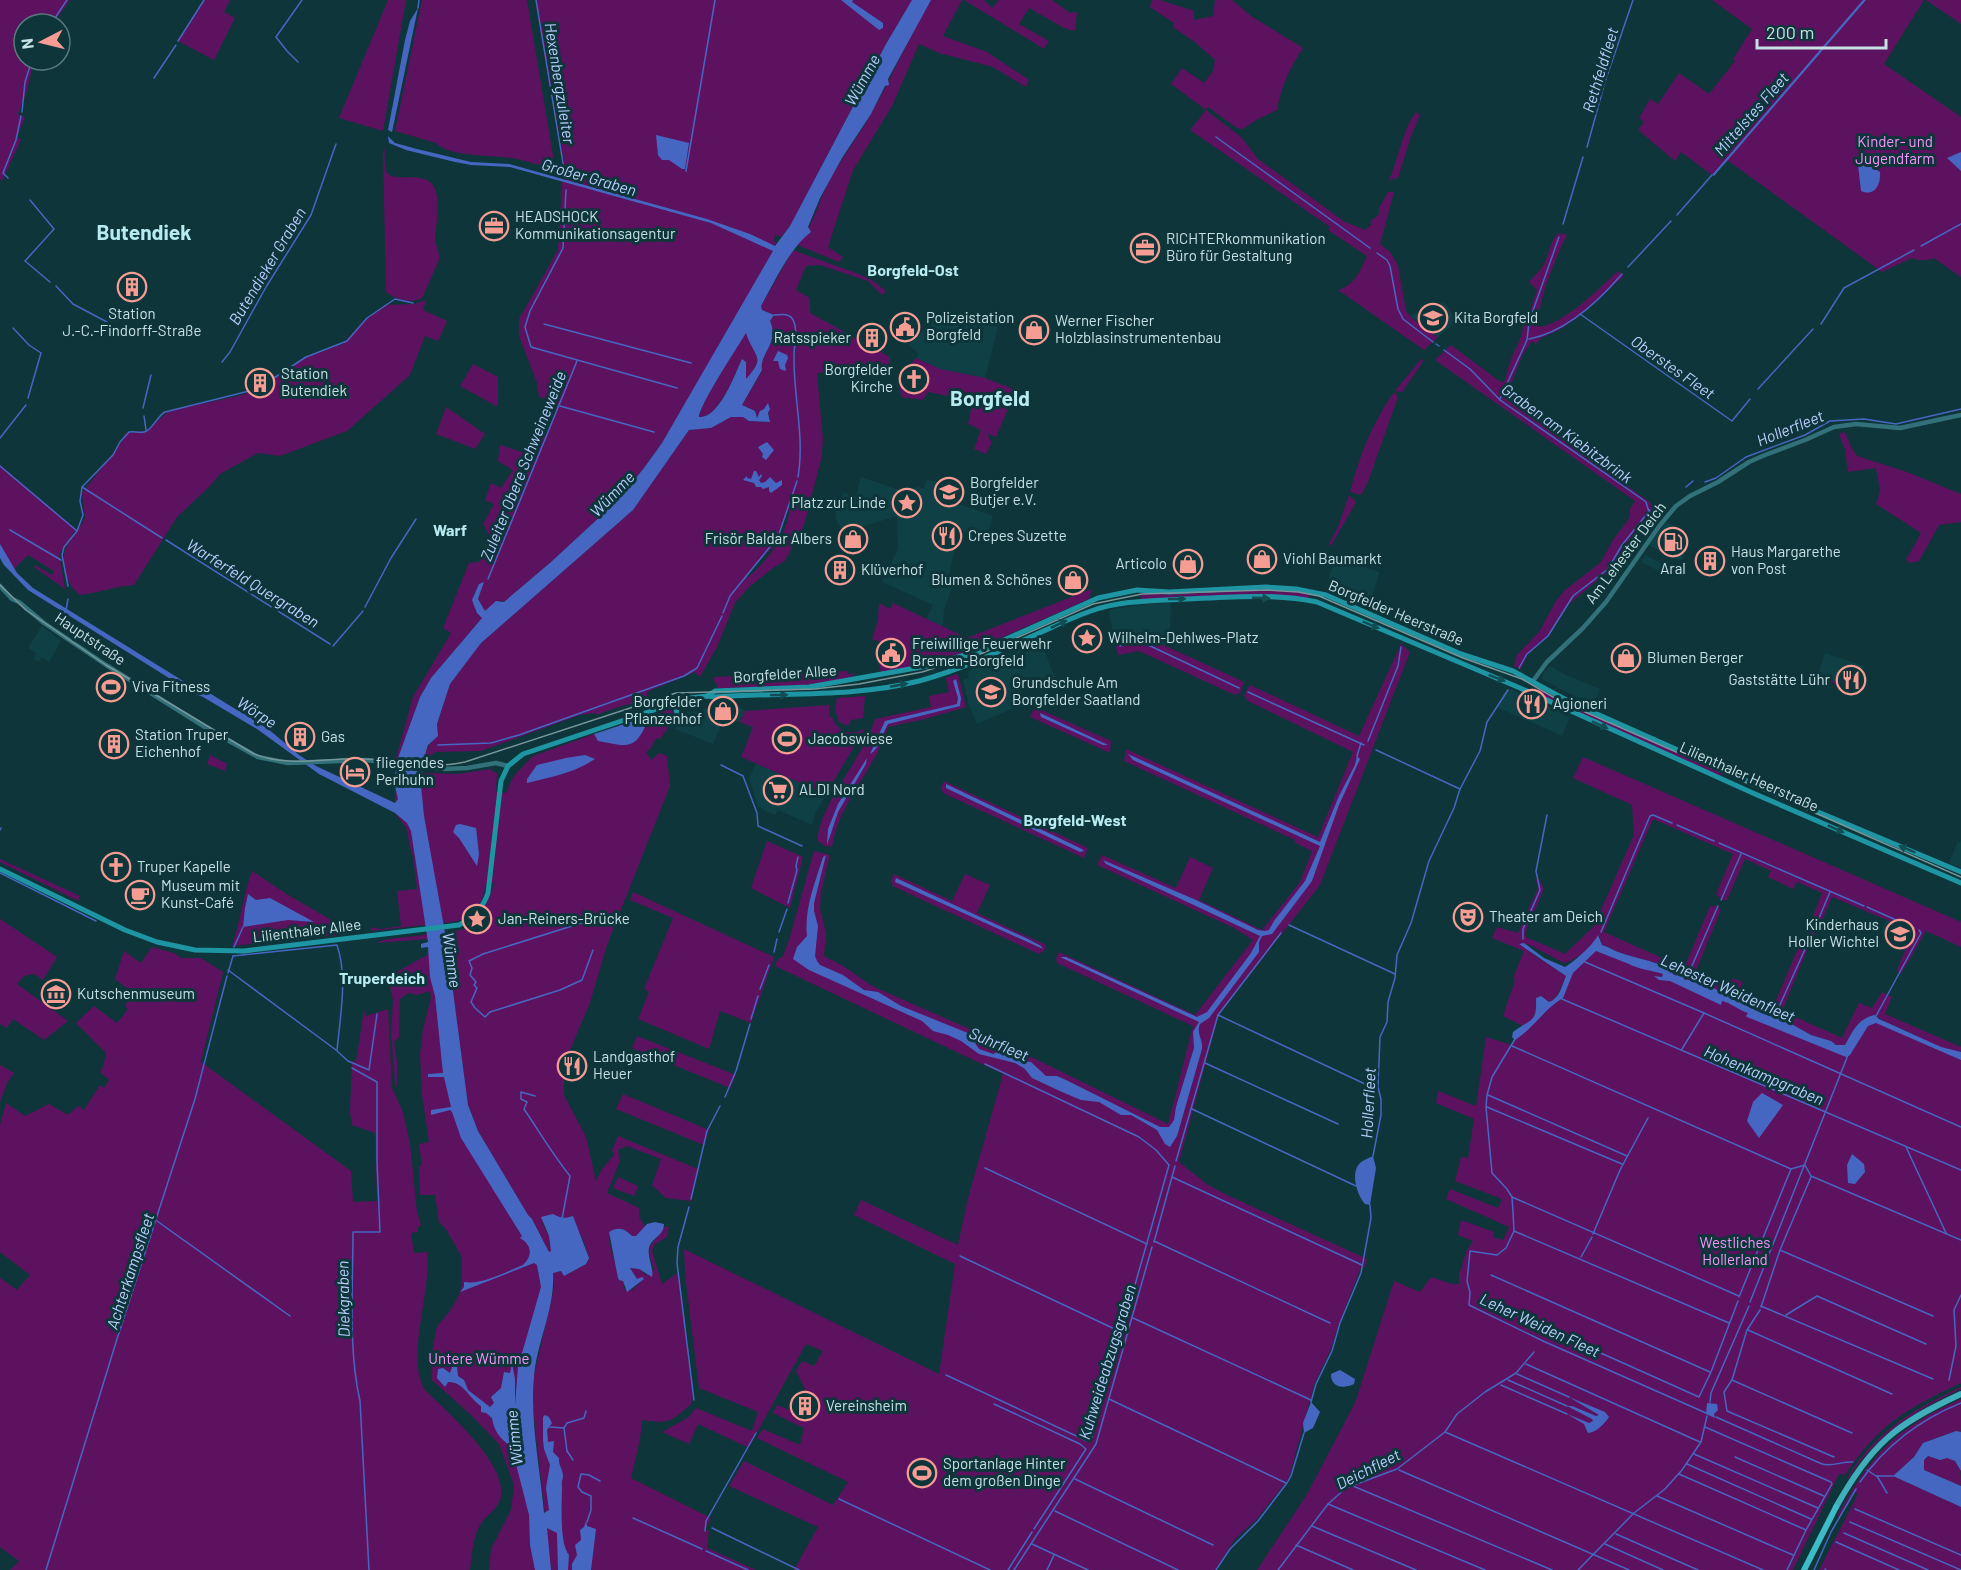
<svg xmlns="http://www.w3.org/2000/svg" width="1961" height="1570" font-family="Barlow,sans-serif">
<rect width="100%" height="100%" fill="#0e353a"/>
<g fill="#0e4045">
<polygon points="1444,302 1457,321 1438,337 1410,316"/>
<polygon points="939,315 998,327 985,378 940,369 916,358 919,354 909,345"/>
<polygon points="861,477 900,490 919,487 924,489 926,480 963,485 959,504 993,516 986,538 955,528 950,549 954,551 948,582 953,584 944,610 943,627 926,619 933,605 882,582 898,549 897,516 858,528 862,538 850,545 836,519 836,506 840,506 843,493 856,496"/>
<polygon points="1666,522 1684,531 1681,539 1688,542 1682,561 1650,546 1650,543"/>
<polygon points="1645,555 1671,568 1667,575 1641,562"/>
<polygon points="1335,556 1379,572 1373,594 1376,596 1369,609 1326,588"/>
<polygon points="1171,603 1170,633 1165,646 1146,637 1145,639 1121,641 1115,644 1109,612 1112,609 1148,604"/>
<polygon points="42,626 61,641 49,662 42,657 39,662 34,659 36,653 28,648"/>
<polygon points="1040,640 1055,677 1017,693 1021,705 977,724 969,706 963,680 969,678 968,671"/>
<polygon points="1825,653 1864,666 1857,685 1828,681 1818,674"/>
<polygon points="1550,666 1564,674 1600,689 1592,706 1542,679 1543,674"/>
<polygon points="1506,689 1512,690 1570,717 1562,736 1497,707"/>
<polygon points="734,702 745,711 740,722 725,716 713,744 675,729 678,719 682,713 701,711 715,704"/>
<polygon points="756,764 826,794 815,814 812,825 778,810 775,815 758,807 749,778"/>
<polygon points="1958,841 1961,842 1961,868 1949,863"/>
<polygon points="1887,919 1914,931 1905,951 1902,949 1901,943 1892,941 1893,935 1881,933"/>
</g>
<g fill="#5d1260" fill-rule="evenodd">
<polygon points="0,0 70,0 53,24 24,24 24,60 34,60 27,91 18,114 25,118 17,137 21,140 2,181 0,179"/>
<polygon points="204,0 230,0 224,12 235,18 214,60 178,41"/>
<polygon points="388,0 406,0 383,131 339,118"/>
<path d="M422 0H527L554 161 548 168C536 164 523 160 511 158 491 155 449 157 436 143L395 131Z"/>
<polygon points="535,0 912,0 886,44 790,226 781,237 775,235 774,241 777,243 773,246 772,254 662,443 644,468 617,501 551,562 504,602 500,600 485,611 478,599 482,587 474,593 482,618 431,678 420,697 398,758 396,758 413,697 451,633 443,628 469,563 479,562 489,535 483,524 494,504 485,500 491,483 501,488 513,470 498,461 500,445 528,454 532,442 546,436 557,407 556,401 539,397 537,383 519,336 519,319 558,250 562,182 564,182 565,168"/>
<path d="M931 0H962L943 36 987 52 1029 80 1026 87 993 67 939 53 919 44 892 106 853 170 828 247 843 257 839 262 797 245C813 228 818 201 830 180 842 157 858 137 871 114 892 77 909 37 931 0Z"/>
<polygon points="964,0 984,0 992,8 999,0 1052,0 1070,13 1077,12 1075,31 1064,28 1029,8 1019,24 1049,41 1044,49"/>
<path d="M1152 0H1160L1194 11V20L1213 16 1215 0H1232L1251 16 1303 48C1290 68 1281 86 1277 110L1256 120 1243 129 1237 128 1208 107 1206 110 1241 137 1258 159 1345 222 1365 230 1372 224 1370 222 1379 214V208L1388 192H1394L1380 244 1390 252 1398 265 1406 311 1414 320 1438 337 1424 350 1338 290C1354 286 1361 270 1367 256L1328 230 1330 227 1190 130 1206 110 1171 84 1182 68 1204 83 1213 71 1215 60 1196 43 1173 27 1174 23 1150 7Z"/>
<polygon points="1712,0 1864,0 1712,175 1681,152 1675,161 1638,130 1644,122 1639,118 1650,99 1658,104 1679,73 1709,94 1735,61 1733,59 1752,29"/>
<path d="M1866 0H1924L1884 64 1961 117V277L1934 258C1927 261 1918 261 1912 258L1882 272 1727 160Z"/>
<polygon points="1926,0 1961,0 1961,24"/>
<path d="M1416 112 1420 115 1411 136 1398 178 1389 180C1399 158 1402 131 1416 112Z"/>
<path d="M385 148C385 154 384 165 386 171 391 183 416 172 430 182 443 193 436 223 435 237 435 245 440 251 439 260L422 298C410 304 397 300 386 292L383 154Z"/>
<path d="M1559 233 1567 235C1556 257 1536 304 1539 327 1566 323 1598 289 1618 271L1624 276 1578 317 1559 330 1541 338 1536 344 1532 341 1523 354 1505 398 1655 506 1631 537 1606 573 1569 604 1548 636 1528 654 1521 669 1514 666 1517 655 1539 632 1556 601 1564 591 1601 562 1613 540 1630 517V509L1635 501 1435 360 1451 345 1499 381 1504 382C1507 375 1508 366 1511 359 1516 345 1527 333 1521 318L1529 314 1537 290 1529 282C1533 276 1540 272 1544 264 1549 254 1550 240 1559 233Z"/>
<path d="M793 250 869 278 886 291 882 295 868 281 820 265 806 266 796 290 810 298V313L890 357V368L817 373 823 440 821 460 804 525 785 561 774 567 748 588 735 603 717 647 700 677 695 672 647 692 648 716 670 709 674 713 668 728 660 739 656 738 651 748 646 752 651 760 659 753 667 756 670 786 607 945 590 1003 564 1064V1095L586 1137 596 1181 602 1169 614 1155 612 1150 618 1136 698 1169 691 1201 666 1198 652 1185 661 1159 627 1146 618 1150 620 1161 607 1193 639 1208V1217L645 1226 636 1236H632C625 1229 619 1226 609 1232 609 1256 621 1269 625 1291L632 1290 642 1281 640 1279H637L630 1268 639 1269 646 1275 654 1269C643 1241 653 1248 664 1227H669L667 1237 655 1244 652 1251 662 1284 679 1272 693 1393 692 1403C671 1422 670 1424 642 1420L640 1439 631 1478 711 1518 705 1530 709 1531 707 1548 756 1570H551L533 1408 534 1375 554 1288 553 1273 561 1271 564 1276 586 1264 589 1258 582 1237 568 1218 542 1223 549 1236 552 1251 549 1252 532 1219 528 1215 478 1131 468 1105 445 933 470 928 467 924C483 916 489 901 494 883H486C482 910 470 921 443 923 438 897 413 791 425 773L457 774 491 769 492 771 497 773 496 792 506 793 513 777 533 756 591 735 596 713 580 715 481 751 435 752 429 757 428 761H425C426 748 428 744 438 736L437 725 450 684 481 643 633 510 689 430 711 428 731 417H743L749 421 770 422 768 413 770 404 757 418 755 411 742 405 762 371C759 353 780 343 770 321L774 315 762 310 761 306ZM790 507C788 534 768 561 746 579L750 570 773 547Z"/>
<path d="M426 300 423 310 447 321 438 341 425 336 410 375 347 431 280 456 258 453 220 474 210 486 177 517 134 585C115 586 98 593 80 595 68 586 60 567 65 551 68 540 80 529 85 518L82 493 123 440 125 433 146 431 169 411 238 396 260 389 304 358 343 344 364 320 386 305 414 304Z"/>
<path d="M746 332C754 358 767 356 746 380V363L742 359C735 374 718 419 699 417 700 403 737 348 746 332Z"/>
<polygon points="916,358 940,369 985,378 1016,390 996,437 968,424 973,401 928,392 923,400 901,397 899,377"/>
<polygon points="1422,358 1423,362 1402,392 1395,391"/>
<polygon points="473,364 498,377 498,407 460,386"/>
<path d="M1394 392 1398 397 1368 482 1361 495 1350 492C1360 454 1371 426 1394 392Z"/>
<polygon points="446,407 485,434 475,449 439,435 436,435"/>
<polygon points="981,430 988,433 989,439 992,442 986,454 974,449"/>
<polygon points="1845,432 1851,447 1857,456 1907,472 1961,494 1961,522 1939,525 1919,561 1910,563 1906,560 1921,533 1876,504 1880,491 1876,468 1848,472 1845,449 1839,434"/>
<polygon points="0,465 76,529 59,554 65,589 34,567 35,565 52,575 54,571 28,555 14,569 0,544"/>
<polygon points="1349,495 1356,502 1331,546 1329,544 1338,527"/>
<polygon points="1092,589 1089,599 976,649 934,662 881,673 879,663 906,656 903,651 872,639 878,620 879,603 890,609 893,603 967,638"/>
<polygon points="1265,589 1310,593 1309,598 1141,599 1140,593"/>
<polygon points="1146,637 1244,682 1240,693 1235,695 1139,651 1118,655 1115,644 1137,638 1145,639"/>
<polygon points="1401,644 1410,652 1320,885 1219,1014 1179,1162 1208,1185 1227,1195 1367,1259 1364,1268 1361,1267 1338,1326 1330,1351 1314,1385 1289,1478 1256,1520 1235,1539 1215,1570 794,1570 818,1527 729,1486 744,1461 833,1505 848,1482 757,1438 763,1429 800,1445 804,1428 773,1413 777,1405 794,1412 805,1389 796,1371 802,1361 814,1366 823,1351 806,1344 750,1445 747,1447 698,1424 689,1444 662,1432 689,1417 696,1408 752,1431 758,1412 699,1388 685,1274 684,1249 939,1374 955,1264 854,1215 861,1200 958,1245 968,1198 1003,1074 775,966 777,960 783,956 789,940 814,851 830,855 821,892 820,908 826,934 824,956 843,966 872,986 1015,1049 1168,1124 1193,1026 1057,963 1056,958 1059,952 1195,1015 1253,940 1234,928 1097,865 1102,855 1176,888 1190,857 1213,868 1199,900 1262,930 1300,882 1312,851 1294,842 1295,840 1124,761 1126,749 1318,837 1353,752 1248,701 1244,695 1250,685 1359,736"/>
<path d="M847 671 848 674H856C833 688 748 687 717 688V684L714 681V677Z"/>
<path d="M958 674 966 707 925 719 888 727C875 771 840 799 832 847L825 846 818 841C817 807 865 756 875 719L931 707 929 696 949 692 946 678Z"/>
<polygon points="1829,680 1857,685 1850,694"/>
<polygon points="1538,688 1723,772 1720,777 1543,696 1535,691"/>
<polygon points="865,696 863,718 851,720 848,726 839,722 835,710 837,698"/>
<path d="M829 705V717H832C838 732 851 737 865 728L826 794 741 757 753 727 740 722 745 711Z"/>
<polygon points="1037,708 1111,741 1110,753 1030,717 1034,709"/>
<polygon points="210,755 227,764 225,771 207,764"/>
<path d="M1583 757 1961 922V947L1926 931 1901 974 1897 970 1913 931 1832 897 1814 938 1806 934 1822 893 1797 882 1793 889 1768 877 1771 871 1745 859 1727 900H1722L1716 894 1733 854 1653 819 1604 932 1684 968 1710 906H1717L1721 910 1695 973 1728 988 1733 978 1743 982 1739 992 1773 1007 1800 944 1808 945V948L1782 1011 1842 1038 1859 1003 1872 1008 1882 992 1892 997 1885 1014 1961 1047V1052L1959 1053 1942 1047 1959 1055 1961 1054V1383C1906 1409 1879 1424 1845 1475L1839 1474 1793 1570H1257L1306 1496 1355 1403 1394 1281 1420 1292 1431 1277 1452 1284H1459V1275L1466 1252 1473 1241 1458 1235 1461 1220 1494 1232 1493 1237 1503 1240 1509 1227 1446 1199 1450 1189 1498 1208 1502 1199 1455 1181 1461 1157 1468 1158 1474 1119 1436 1103 1438 1091 1476 1106 1486 1037 1512 1045 1517 1036 1562 995 1570 973 1588 952 1598 945 1847 1053 1862 1023 1875 1018 1919 1037C1907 1030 1883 1023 1875 1015 1858 1018 1853 1031 1845 1045H1836L1831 1041 1811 1035 1777 1017H1771L1708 987 1693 980H1685L1682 976 1674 975C1664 961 1636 959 1621 953 1614 951 1609 947 1602 945L1599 936C1593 946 1575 961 1564 963L1528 944 1526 947 1531 953 1566 976 1558 994 1552 1002H1549L1541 996 1536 998 1537 1009 1532 1020 1523 1026 1503 1016 1515 980 1513 978 1524 951 1492 938 1497 927 1518 933 1538 888 1535 878 1540 881 1544 889 1525 933 1526 937 1565 954 1593 927 1596 921 1634 835 1632 805 1573 778Z"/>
<path d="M395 777 409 779 462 1110 548 1274 526 1360 543 1570H489L491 1549 511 1510 514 1485 499 1444 471 1415 432 1380 431 1356 437 1326 450 1311 460 1293 462 1280V1257L446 1229 439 1222 435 1195H420L419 1166 422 1165 419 1144 429 1142 422 1095 420 1054 423 1029 431 998 430 991 417 995 408 993 400 999 399 1037 394 1042 397 1062V1088L395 1082 391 1034 393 1000 388 977 427 955 428 939 375 943C392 936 412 938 427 934L425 925 371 931V927L380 929 401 926 397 891 417 889 413 856 415 855H412L406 827 395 813Z"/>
<polygon points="944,781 1088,848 1084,858 943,793 941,788"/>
<polygon points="767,841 803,857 790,908 751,888"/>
<polygon points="0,859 80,896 78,901 0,862"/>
<path d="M252 871 288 895 340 925 339 935 232 946C240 922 243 896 252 871Z"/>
<polygon points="894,874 952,901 965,874 990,885 977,913 1046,945 1044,951 1039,954 897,888 893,886 891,880"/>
<polygon points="633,892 774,957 751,1023 720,1011 709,1049 638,1019 649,992 644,989 673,918 630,900"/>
<polygon points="0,919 57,957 43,980 34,974 24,976 17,984 68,1021 44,1040 13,1019 7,1028 0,1024"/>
<path d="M152 947 174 953 181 958H201L223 972 201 1062 351 1171 353 1202 377 1201 375 1133 352 1125 350 1112 352 1061 356 1062 364 1010 366 1016 388 1009 392 1088 403 1112 410 1144 417 1212 421 1225 418 1227V1232L411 1233 414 1253 427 1252C432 1291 405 1358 425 1390 445 1410 518 1472 498 1504 494 1512 484 1517 480 1525 472 1539 472 1555 470 1570H10L19 1561 0 1547V1278L17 1290 30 1275 0 1252V1125L6 1103 25 1116 49 1104 68 1115 78 1106 84 1110 100 1085 104 1088 109 1080 100 1072 103 1067 106 1053 76 1023 94 1006 117 1023 128 1009 125 1006 133 993 115 979 124 951 141 963Z"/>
<polygon points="637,1036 736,1075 730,1088 632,1048"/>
<polygon points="0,1065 14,1073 7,1083 0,1102"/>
<polygon points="623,1094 709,1130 704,1145 616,1109"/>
<polygon points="618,1177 638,1186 634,1196 613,1188"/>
<path d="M1961 1387V1389C1913 1412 1878 1433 1848 1479L1847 1478C1876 1431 1912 1410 1961 1387Z"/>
<path d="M1961 1399V1432L1956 1431 1923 1443 1914 1457 1893 1476 1961 1507V1570H1819L1858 1494 1853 1492 1839 1517 1837 1516C1873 1453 1894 1429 1961 1399Z"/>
<path d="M1928 1456C1938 1460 1938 1458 1947 1458 1961 1458 1961 1476 1961 1486L1924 1471V1460Z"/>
</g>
<g fill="#4667c1" fill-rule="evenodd">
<polygon points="841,0 853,0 852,2 883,23 883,28 879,30"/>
<path d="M912 0H931L888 79 889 85 885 86 871 114 842 158 820 198 808 227 811 232C789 249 775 281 761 306L762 310 774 315 770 321C780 343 759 353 762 370L742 405 755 411 757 418 760 411 764 409 768 403 770 409 768 413 770 422 749 421 743 417H731L711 428 689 430 633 510 481 643 450 684 437 724 438 736 428 745 426 751 421 785 424 816 446 938 468 1105 478 1131 528 1215 532 1219 549 1252 551 1251 549 1236 541 1217 553 1214C560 1218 565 1219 573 1216L589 1258 586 1264 564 1276 561 1271 553 1273C555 1309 537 1341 534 1376 530 1422 540 1468 544 1513L549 1510 546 1488 550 1465 544 1449 543 1440V1417L545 1415 549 1417 552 1423 547 1430 548 1442 554 1441 553 1452 559 1458C558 1465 563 1469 563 1476 563 1479 561 1482 562 1486 562 1503 559 1543 569 1555L568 1570H558L557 1533 547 1528 551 1570H535L530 1545 529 1515 516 1464V1449C503 1442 494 1433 492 1418L486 1413 481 1412V1406C469 1398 463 1381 448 1382L445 1387 437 1378 438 1369 443 1368 450 1373 452 1367H457L458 1376 464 1380 468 1390 490 1407 494 1403 491 1397 501 1388 504 1372 510 1373 512 1363 515 1379V1405L518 1367 541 1287 537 1265 534 1263 460 1292 464 1287V1282C483 1285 505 1272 523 1265 533 1256 532 1245 520 1238L522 1236 461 1138 452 1112 450 1110 431 1115V1110L451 1107 444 1077H428V1074L443 1073 435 996 430 977 428 947 421 948V944L428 942 411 831 407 823 395 813 319 774 257 729 203 697 193 693 28 590 4 565 0 558V544L17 573 33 588 188 684C196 688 204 690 211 694 226 703 239 712 254 719V721L267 728 299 755 316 766 395 803 398 799 394 782 398 758 420 697 431 678 482 618 477 613 472 600 479 584 484 582 478 599 485 611 496 601 504 602 551 562 617 501 644 468 662 443 773 251 711 223 510 167 471 165 455 162 406 150 389 143 388 136 395 143 417 149 471 162 509 164 707 219 750 234 775 246 790 226 886 44ZM746 333C754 358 767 356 746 379V362L742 359C735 374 719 419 699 417 700 404 737 348 746 333Z"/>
<polygon points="1863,0 1866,0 1714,176 1712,175"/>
<polygon points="418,8 392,132 388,130 405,40 410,21"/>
<polygon points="656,135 689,143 685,169 682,169 669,160 662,160 658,155"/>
<polygon points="1961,152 1961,171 1947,158"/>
<path d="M1864 162 1880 172C1881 184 1875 197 1861 191L1858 165Z"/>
<polygon points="778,351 787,355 788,358 785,365 786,371 780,369 778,361 773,361"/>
<polygon points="767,442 774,450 766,460 762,457 763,454 758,447"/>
<polygon points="754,471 756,471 759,477 761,474 762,476 759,480 761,483 765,482 770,477 776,483 782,480 782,485 771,493 769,491 769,487 763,489 761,487 756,487 754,483 743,480 747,476 747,478 751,479"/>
<path d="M956 679 961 698 960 706 888 724C882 734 880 749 870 754L885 721 957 704 958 698 953 681Z"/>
<path d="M624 707 644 710 648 720C635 752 627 746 598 741L594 734 598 714Z"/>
<polygon points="1040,713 1108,745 1103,745 1041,717"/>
<path d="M1128 754 1320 842 1339 796 1355 765 1357 756 1360 759 1339 805 1312 881 1272 934 1262 936 1259 942V952L1209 1018 1200 1024C1196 1033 1203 1039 1202 1049L1177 1136 1170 1147 1165 1144 1157 1130 1131 1115H1121L1099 1102 1081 1100 1062 1092 1032 1078 1025 1069 1015 1063 979 1054 961 1041 948 1035 933 1031 922 1021 809 970 793 959 797 947 807 936C804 909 815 883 823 857L826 855 814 903V911L818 926 815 956 817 961 820 965 843 975 864 990 878 992 901 1006 1000 1046 1009 1057 1017 1060 1031 1062 1046 1076H1057L1066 1080 1160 1127H1169L1174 1120 1176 1107 1194 1048 1193 1032 1199 1022 1060 957H1066L1197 1017 1207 1012 1251 953 1260 936 1106 864 1103 860 1196 900 1258 930 1265 931 1269 930 1274 921 1305 881 1320 846 1133 760ZM978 1041 997 1048V1052L993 1054 979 1049 975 1043Z"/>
<path d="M585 755 595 759C574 773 551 777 527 783V779L537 765 566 758Z"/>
<polygon points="867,758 866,764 838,812 827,845 828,829 838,804"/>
<polygon points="946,784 1082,849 1084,851 1080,852 946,788"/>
<polygon points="460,824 476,828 479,854 477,866 459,838 453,832 456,825"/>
<polygon points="896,878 1028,939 1041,946 1043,949 895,882"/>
<polygon points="248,894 256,900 270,898 314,922 288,920 243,927 245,908"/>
<path d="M1598 935 1602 945C1609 947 1614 951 1621 953 1636 959 1664 961 1674 975L1682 976 1685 980C1708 977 1761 1021 1777 1016L1811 1035 1831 1041 1836 1045H1845C1853 1031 1858 1018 1875 1015L1879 1019 1941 1047 1961 1052V1060L1876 1023 1868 1026 1850 1055 1846 1057 1747 1017 1746 1016 1748 1013C1739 1010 1731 1003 1722 1001L1721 1005 1670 981 1659 980 1654 976 1662 977 1663 974C1653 971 1635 968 1629 964L1596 951 1573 973 1563 998C1545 1008 1534 1028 1515 1040L1512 1037 1513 1032C1531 1018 1537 1024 1536 998L1541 996 1549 1002C1559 999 1562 986 1566 976L1519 944 1524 943 1544 958 1565 967C1574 962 1594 944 1598 935Z"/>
<polygon points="1762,1093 1783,1105 1759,1138 1747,1121 1753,1102"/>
<polygon points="1852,1154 1864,1164 1865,1172 1855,1184 1848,1183 1847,1165"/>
<path d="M1373 1156 1376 1168 1370 1205 1365 1204C1357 1195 1350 1173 1360 1163 1363 1160 1369 1158 1373 1156Z"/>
<path d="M655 1222 664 1224C664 1236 652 1237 649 1248 647 1258 654 1267 652 1277L639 1269 630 1268 637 1279 642 1277 644 1279 627 1292 623 1281 619 1280 618 1278 609 1232C619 1226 625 1229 632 1236H636L647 1224Z"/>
<path d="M1340 1370 1355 1379 1354 1384C1343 1389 1331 1388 1331 1374Z"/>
<path d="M1569 1397 1605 1412 1609 1417C1605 1423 1596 1433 1588 1433L1584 1424 1567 1414 1589 1423 1593 1421 1592 1419 1567 1406H1572L1596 1416 1599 1415Z"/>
<polygon points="1311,1402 1320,1412 1313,1428 1304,1433 1303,1423"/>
<polygon points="1707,1403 1717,1404 1718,1410 1714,1414 1715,1418 1706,1414"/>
<polygon points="1956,1431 1961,1432 1961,1471 1955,1461 1947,1458 1940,1460 1928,1456 1924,1460 1924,1470 1961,1486 1961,1507 1893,1476 1914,1457 1923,1443"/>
<polygon points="586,1521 587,1526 596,1529 591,1570 572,1570 572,1564 577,1555 575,1545 581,1540 580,1530 584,1527"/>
</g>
<g fill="#0e353a">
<polygon points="628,704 645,707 649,716 591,735 595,715"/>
<polygon points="397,758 425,762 424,772 396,768"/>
</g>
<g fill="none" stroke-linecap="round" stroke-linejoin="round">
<g stroke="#4667c1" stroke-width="1.5">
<polyline points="536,0 564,169"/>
<polyline points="418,8 419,0"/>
<polyline points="51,24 67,0"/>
<polyline points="178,41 204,0"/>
<polyline points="298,62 287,51 276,37 302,0"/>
<polyline points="154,78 176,45"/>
<polyline points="22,112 25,82 32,60"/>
<polyline points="1216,137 1370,248"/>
<polyline points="1587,147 1605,82 1633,0"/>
<polyline points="686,171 715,0"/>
<polyline points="8,178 3,173 16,140 21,116"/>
<polyline points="566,190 563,248 530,311 525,327 531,347 677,388"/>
<polyline points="30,200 54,229 25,261 50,282"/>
<polyline points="1677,215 1712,175"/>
<polyline points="1563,224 1583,157"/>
<polyline points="1921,246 1961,224"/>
<polyline points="1377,253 1387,260 1390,266 1398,309 1403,319 1433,342"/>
<polyline points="1628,267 1671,221"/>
<polyline points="56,286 73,304 107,322"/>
<polyline points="1580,314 1732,421 1750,399"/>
<path d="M774 315C782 314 791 313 794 322 798 331 794 345 794 355 793 396 805 436 798 477"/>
<polyline points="111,321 145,316"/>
<polyline points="544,324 691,363"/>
<polyline points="1821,324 1844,288 1914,250"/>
<polyline points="13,328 29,345 41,353 28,398"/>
<path d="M1529 339C1566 332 1598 302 1622 274"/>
<polyline points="1436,344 1439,346"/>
<polyline points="1444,350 1470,369 1500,400 1642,499 1646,502 1649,512"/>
<polyline points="222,362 230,352 266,287 311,215 336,144"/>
<polyline points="1758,389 1813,329"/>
<polyline points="1500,399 1527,340 1529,322 1559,237"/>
<polyline points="560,406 654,432"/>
<polyline points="143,408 151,375"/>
<polyline points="144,416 146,430"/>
<polyline points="0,438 26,405"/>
<polyline points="0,466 77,531"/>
<polyline points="1705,482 1716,478 1746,457 1805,435 1830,421 1864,419 1896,424 1961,409"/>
<polyline points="82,487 162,538"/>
<polyline points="1686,487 1693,481"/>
<polyline points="10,530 61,560"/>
<polyline points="166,540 330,644"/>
<polyline points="488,579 577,361"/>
<path d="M68 586 62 555 64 547 77 531 83 515 80 501 82 487 113 455 120 442 129 432C134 431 139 433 144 432 152 431 157 416 165 412L257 389 306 357 347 341 367 318 392 301 395 299 413 303"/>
<polyline points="365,607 391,558 416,519"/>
<polyline points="66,610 68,599"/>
<polyline points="723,613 730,596 778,537 797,481"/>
<polyline points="333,646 363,611"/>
<polyline points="1120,646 1135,642 1144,643 1239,688"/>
<polyline points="1519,668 1527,654 1548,636 1573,596 1608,569 1622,545 1650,510"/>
<polyline points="1248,692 1364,745"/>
<polyline points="1368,741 1398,666 1401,647"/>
<polyline points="438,745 491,743 519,735 684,676 697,668 722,616"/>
<polyline points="1376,750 1460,789"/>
<polyline points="1357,756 1361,743"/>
<polyline points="721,765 743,776 757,813 758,826 802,846"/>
<polyline points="1677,825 1714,841"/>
<polyline points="0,830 1,828"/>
<polyline points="1719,843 1864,906"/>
<polyline points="0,873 96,921"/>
<polyline points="1721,900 1741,854"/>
<polyline points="788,903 797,870 796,866 798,857"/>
<polyline points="1867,907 1914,928"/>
<polyline points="591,920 483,954 469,961 472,968 470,975 476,982 474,985 477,988 471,1002 475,1008 485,1017 490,1012 560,990 582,980 593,950"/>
<polyline points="1289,925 1395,974"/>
<polyline points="779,932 787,909"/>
<polyline points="1601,932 1650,816 1653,815 1672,823"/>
<polyline points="1811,937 1830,892"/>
<polyline points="1523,939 1523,929 1540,890 1536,871 1547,815"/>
<polyline points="234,947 243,927"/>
<polyline points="774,952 777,939"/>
<path d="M233 956 337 945C348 977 340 1017 337 1051L348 1061 369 1070 377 1014"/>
<polyline points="1585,962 1704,1013 1961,1127"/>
<polyline points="1691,968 1718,906"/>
<polyline points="228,970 336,1050"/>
<polyline points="228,973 233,956"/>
<polyline points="760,989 769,965"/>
<polyline points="1562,999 1961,1170"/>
<polyline points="1779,1007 1806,947"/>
<polyline points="1218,1015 1365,1084 1377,1087"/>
<polyline points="1876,1016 1921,933 1919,930"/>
<polyline points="751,1019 758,996"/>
<polyline points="1515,1039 1492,1077 1487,1095 1486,1107 1492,1173 1507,1189 1512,1197 1513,1212 1514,1231 1506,1248 1497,1255 1470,1251 1467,1281 1470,1292 1469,1305 1543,1341 1706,1413"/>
<polyline points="1512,1046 1791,1169 1805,1165 1811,1176 1961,1240"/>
<polyline points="1682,1049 1704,1013"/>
<polyline points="1205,1063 1338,1124"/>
<path d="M352 1068 377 1082V1162L380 1232H353C353 1286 348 1349 360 1401L369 1570"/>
<polyline points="1488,1095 1627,1156"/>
<path d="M535 1096 521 1092V1099L527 1102 524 1109C539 1131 553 1155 570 1176L562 1219"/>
<polyline points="725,1097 736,1071 750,1024"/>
<polyline points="1487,1107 1622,1164"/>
<polyline points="1192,1109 1356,1186"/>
<polyline points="1906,1147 1946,1233"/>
<polyline points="1373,1156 1381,1115 1381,1099 1378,1087 1380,1037 1387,1022 1388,1002 1395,978 1397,955 1411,923 1429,861 1454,808 1460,789 1480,751 1487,722 1508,690"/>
<polyline points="1176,1161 1218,1015 1281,933"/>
<polyline points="985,1168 1147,1244"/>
<polyline points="1172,1177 1362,1265"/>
<polyline points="1512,1197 1739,1296"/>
<polyline points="691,1199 707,1131 720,1106"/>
<polyline points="689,1207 678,1247 677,1263 694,1400"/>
<polyline points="157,1221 290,1316"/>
<polyline points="1514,1231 1729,1323"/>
<polyline points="1593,1234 1620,1170 1648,1118"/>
<polyline points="1154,1241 1330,1323"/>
<polyline points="1154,1242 1175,1166"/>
<polyline points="1780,1250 1933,1316"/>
<polyline points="960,1256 1121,1332"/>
<polyline points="1581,1257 1592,1237"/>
<polyline points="1491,1275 1710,1372"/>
<polyline points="1739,1297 1791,1169"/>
<polyline points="1487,1302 1699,1397 1711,1372 1738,1301"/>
<polyline points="1750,1302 1848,1055"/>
<polyline points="1761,1306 1933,1379"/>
<polyline points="1761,1307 1780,1250 1811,1177"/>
<polyline points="1760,1310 1747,1330 1732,1380 1724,1392 1727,1411 1834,1457"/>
<polyline points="1786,1315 1817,1296 1926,1344"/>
<polyline points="1133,1318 1311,1400"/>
<polyline points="1748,1330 1892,1394"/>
<polyline points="1526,1364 1700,1442"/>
<polyline points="1517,1374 1569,1397"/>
<polyline points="946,1375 1087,1441 1091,1440 1169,1165 1156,1150 1139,1137 985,1064"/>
<polyline points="1508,1380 1567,1406"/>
<polyline points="1732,1380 1852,1433"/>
<polyline points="1949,1380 1956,1346 1954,1310 1961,1295"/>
<polyline points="1501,1385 1567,1414"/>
<polyline points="1109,1399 1286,1483"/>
<polyline points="1311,1402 1316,1384 1332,1351 1340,1323 1361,1273 1371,1218 1370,1205"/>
<polyline points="1710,1402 1711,1393 1749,1306"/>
<polyline points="994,1404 1080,1444 1086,1449 1034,1529"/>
<path d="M1716 1417 1822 1464C1833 1467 1842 1461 1853 1462"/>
<polyline points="550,1427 564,1428 567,1423 584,1418 586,1411"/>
<polyline points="1705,1427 1831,1482 1832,1484 1806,1530 1787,1570"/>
<polyline points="564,1428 567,1451 573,1460"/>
<polyline points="1445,1432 1763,1570"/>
<polyline points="1694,1454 1818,1508"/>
<polyline points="1735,1457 1824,1496"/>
<polyline points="1687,1464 1811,1519"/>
<polyline points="1399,1470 1629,1570"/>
<polyline points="1867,1470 1876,1476 1893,1476"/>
<polyline points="1679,1474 1806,1530"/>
<polyline points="1877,1476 1887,1493"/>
<polyline points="1075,1479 1213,1545"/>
<path d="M1860 1482C1886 1445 1919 1420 1961 1403"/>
<polyline points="1353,1486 1552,1570"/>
<polyline points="1657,1496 1793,1555"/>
<polyline points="839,1499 990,1570"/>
<polyline points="1328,1504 1485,1570"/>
<polyline points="1855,1509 1961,1555"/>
<polyline points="1055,1511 1178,1570"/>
<polyline points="633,1518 702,1549"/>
<polyline points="587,1522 591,1510 591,1496 582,1492 578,1487 581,1474 589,1475 600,1481"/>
<polyline points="1850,1522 1961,1570"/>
<polyline points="1312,1526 1416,1570"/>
<polyline points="712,1528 799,1570"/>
<polyline points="705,1531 706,1521 756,1433"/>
<polyline points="1844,1533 1928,1570"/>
<polyline points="1616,1534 1698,1570"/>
<polyline points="1836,1542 1899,1570"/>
<polyline points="1032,1544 1088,1570"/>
<polyline points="1605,1544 1663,1570"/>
<polyline points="1296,1545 1353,1570"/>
<polyline points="706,1551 748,1570"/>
<polyline points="1825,1569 1826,1570"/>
<polyline points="46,1570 117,1339 195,1099 227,976"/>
<polyline points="1008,1570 1032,1532"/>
<polyline points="1014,1570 1096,1444 1152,1247"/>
<polyline points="1047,1570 1054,1555"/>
<polyline points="1216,1570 1230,1549 1258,1521 1287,1483 1291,1476 1304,1433"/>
<polyline points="1278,1570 1328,1504 1346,1488 1397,1469 1445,1432 1457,1414 1485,1392 1516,1373 1534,1352"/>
<polyline points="1578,1570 1634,1513 1665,1489 1682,1470 1701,1442 1707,1416"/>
<polyline points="1814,1570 1831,1532 1856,1489"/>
</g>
<g stroke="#327179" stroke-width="4.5">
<polyline points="0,586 12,599 19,602 44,623 106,665 213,732 258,757 288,763 366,760 444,769 467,768 496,763 508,766"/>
<polyline points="1533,681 1547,662 1583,628 1606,602 1660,525 1676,506 1690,496 1718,482 1749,462 1765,455 1805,440 1834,427 1856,424 1900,428 1961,415"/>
</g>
<g stroke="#1e95a2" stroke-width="5">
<polyline points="707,696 715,691 809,687 927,666 982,650 1098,598 1137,590 1169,592 1266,587 1296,589 1326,595 1461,654 1513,671 1570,702 1799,804 1961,872"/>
<polyline points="671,703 676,708 677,714"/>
<path d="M0 869 125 930 157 942 195 950 244 951 459 925C474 917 483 908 488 893L501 781 508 766 523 754 690 698 707 696 715 697C783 692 852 698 919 681 960 670 998 652 1037 634 1055 626 1073 617 1091 611 1122 600 1154 601 1186 599 1229 597 1275 593 1317 602L1520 688 1755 794 1961 883"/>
</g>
<path stroke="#40aebb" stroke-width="6" d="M1836 1507C1871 1444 1896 1424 1961 1394"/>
<polyline stroke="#3ebac8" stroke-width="6" points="1804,1570 1836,1507"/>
<path stroke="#77969a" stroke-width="1.5" d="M0 585 26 610 106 665 254 754C289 768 328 757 364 759 399 760 431 770 465 762L676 693 814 689 859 684 922 672 983 653 1093 604 1142 594 1267 590 1298 592 1319 596 1463 658 1522 679 1560 701 1961 877"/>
</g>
<defs><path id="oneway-solid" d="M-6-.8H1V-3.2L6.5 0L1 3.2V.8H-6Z" transform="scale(1.5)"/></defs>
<g fill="#124d54">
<use href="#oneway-solid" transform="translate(1261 598) rotate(2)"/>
<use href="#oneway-solid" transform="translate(1177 599) rotate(-1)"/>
<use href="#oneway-solid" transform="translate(1059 624) rotate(-25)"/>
<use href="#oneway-solid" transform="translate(1371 625) rotate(23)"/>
<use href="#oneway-solid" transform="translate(1497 678) rotate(21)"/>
<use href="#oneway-solid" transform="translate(899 685) rotate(-11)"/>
<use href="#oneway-solid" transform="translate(779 695) rotate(-1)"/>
<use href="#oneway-solid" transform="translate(1600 725) rotate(24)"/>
<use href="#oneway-solid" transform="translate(1836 829) rotate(24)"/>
<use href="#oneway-solid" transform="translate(1907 849) rotate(-157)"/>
</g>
<defs>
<g id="office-ring" transform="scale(1.5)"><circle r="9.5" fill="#0e353a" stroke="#f59c93" stroke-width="1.5"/><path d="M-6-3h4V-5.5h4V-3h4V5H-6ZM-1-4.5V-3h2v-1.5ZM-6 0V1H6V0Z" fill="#f59c93"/></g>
<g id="building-ring" transform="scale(1.5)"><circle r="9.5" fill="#0e353a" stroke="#f59c93" stroke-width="1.5"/><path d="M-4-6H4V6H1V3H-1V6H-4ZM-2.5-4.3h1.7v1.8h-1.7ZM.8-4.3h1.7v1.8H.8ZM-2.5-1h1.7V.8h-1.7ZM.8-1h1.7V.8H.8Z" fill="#f59c93"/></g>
<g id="school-ring" transform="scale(1.5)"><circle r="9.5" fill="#0e353a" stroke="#f59c93" stroke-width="1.5"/><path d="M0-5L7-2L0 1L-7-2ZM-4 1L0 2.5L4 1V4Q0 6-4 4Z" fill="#f59c93"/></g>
<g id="civic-ring" transform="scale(1.5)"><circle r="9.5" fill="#0e353a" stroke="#f59c93" stroke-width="1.5"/><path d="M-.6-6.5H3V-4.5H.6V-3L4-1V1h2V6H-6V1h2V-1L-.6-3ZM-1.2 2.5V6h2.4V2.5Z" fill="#f59c93"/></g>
<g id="shop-ring" transform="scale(1.5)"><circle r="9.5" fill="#0e353a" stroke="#f59c93" stroke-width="1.5"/><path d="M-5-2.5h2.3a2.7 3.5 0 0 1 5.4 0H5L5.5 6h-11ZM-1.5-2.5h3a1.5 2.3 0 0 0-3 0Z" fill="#f59c93"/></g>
<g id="church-ring" transform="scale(1.5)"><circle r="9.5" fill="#0e353a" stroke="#f59c93" stroke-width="1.5"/><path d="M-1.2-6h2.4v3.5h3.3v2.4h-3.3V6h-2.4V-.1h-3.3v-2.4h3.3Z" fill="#f59c93"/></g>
<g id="sight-ring" transform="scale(1.5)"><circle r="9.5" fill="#0e353a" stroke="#f59c93" stroke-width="1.5"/><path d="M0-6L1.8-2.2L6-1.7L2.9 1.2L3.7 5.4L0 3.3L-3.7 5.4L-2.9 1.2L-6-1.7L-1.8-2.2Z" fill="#f59c93"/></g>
<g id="restaurant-ring" transform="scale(1.5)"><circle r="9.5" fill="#0e353a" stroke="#f59c93" stroke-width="1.5"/><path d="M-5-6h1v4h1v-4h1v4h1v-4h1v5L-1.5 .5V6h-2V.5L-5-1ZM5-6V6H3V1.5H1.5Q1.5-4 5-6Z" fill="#f59c93"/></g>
<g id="fuel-ring" transform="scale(1.5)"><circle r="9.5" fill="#0e353a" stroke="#f59c93" stroke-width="1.5"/><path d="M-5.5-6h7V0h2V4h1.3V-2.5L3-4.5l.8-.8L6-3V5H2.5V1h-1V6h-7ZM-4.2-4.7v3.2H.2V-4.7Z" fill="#f59c93"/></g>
<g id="stadium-ring" transform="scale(1.5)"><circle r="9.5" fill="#0e353a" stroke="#f59c93" stroke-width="1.5"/><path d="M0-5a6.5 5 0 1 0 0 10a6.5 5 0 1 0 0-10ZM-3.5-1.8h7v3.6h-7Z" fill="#f59c93"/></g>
<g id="hotel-ring" transform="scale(1.5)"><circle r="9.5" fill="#0e353a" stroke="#f59c93" stroke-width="1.5"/><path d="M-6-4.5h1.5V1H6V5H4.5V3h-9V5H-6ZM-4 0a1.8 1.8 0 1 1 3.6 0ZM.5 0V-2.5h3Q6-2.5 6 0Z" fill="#f59c93"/></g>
<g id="supermarket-ring" transform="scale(1.5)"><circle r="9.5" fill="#0e353a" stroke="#f59c93" stroke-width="1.5"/><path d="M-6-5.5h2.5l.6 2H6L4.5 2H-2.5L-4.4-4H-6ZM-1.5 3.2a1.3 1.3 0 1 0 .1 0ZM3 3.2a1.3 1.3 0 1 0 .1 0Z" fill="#f59c93"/></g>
<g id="cafe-ring" transform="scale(1.5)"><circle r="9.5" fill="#0e353a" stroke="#f59c93" stroke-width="1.5"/><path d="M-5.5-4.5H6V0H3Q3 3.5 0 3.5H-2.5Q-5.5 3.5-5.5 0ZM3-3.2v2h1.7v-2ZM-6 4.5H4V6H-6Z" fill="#f59c93"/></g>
<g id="theatre-ring" transform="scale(1.5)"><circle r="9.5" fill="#0e353a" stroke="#f59c93" stroke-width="1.5"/><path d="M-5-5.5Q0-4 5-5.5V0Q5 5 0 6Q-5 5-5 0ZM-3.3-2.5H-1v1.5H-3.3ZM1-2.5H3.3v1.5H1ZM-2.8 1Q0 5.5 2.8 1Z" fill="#f59c93"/></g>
<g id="museum-ring" transform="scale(1.5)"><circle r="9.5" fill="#0e353a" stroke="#f59c93" stroke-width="1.5"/><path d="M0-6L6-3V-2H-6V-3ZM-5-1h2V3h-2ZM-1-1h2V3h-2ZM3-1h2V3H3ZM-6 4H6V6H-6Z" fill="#f59c93"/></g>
</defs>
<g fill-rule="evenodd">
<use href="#office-ring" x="494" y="226"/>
<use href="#office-ring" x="1145" y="248"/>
<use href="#building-ring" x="132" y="287"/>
<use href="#school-ring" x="1433" y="318"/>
<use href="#civic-ring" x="905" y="327"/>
<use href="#shop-ring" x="1034" y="330"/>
<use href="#building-ring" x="872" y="338"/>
<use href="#church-ring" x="914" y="379"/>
<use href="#building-ring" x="260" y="383"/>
<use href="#school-ring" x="949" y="492"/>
<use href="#sight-ring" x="907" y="503"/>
<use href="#restaurant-ring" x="947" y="536"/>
<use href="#shop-ring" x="853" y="539"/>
<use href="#fuel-ring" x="1673" y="542"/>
<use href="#shop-ring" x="1262" y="559"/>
<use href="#building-ring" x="1710" y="561"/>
<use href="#shop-ring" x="1188" y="564"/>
<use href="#building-ring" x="840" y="570"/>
<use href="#shop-ring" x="1073" y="580"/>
<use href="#sight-ring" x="1087" y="638"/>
<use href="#civic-ring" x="891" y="653"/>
<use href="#shop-ring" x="1626" y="658"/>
<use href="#restaurant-ring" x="1851" y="680"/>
<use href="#stadium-ring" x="111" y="687"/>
<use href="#school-ring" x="991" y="692"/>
<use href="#restaurant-ring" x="1532" y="704"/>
<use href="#shop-ring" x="723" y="711"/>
<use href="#building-ring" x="300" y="737"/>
<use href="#stadium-ring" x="787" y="739"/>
<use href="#building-ring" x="114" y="744"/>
<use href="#hotel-ring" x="355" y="772"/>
<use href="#supermarket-ring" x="778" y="790"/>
<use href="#church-ring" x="116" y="867"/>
<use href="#cafe-ring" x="140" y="895"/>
<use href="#theatre-ring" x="1468" y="917"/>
<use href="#sight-ring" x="477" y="919"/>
<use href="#school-ring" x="1900" y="934"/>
<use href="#museum-ring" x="56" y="994"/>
<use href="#restaurant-ring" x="572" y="1066"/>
<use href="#building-ring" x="805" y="1406"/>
<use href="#stadium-ring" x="922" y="1473"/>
</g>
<g text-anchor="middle" stroke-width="6" stroke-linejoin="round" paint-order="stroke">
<g font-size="15" fill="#f994fb" stroke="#0e353a">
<text x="1895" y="147">Kinder- und<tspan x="1895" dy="17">Jugendfarm</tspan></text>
<text x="1735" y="1248">Westliches<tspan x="1735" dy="17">Hollerland</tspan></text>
<text x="479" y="1364">Untere Wümme</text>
</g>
<g font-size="15" fill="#c7e0e4" stroke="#0e353a" text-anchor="start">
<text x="515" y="222">HEADSHOCK<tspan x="515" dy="17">Kommunikationsagentur</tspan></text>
<text x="1166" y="244">RICHTERkommunikation<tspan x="1166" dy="17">Büro für Gestaltung</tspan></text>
<text x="132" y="319" text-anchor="middle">Station<tspan x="132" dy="17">J.-C.-Findorff-Straße</tspan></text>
<text x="926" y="323">Polizeistation<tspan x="926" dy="17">Borgfeld</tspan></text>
<text x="1454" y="323">Kita Borgfeld</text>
<text x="1055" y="326">Werner Fischer<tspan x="1055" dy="17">Holzblasinstrumentenbau</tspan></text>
<text x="851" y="343" text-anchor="end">Ratsspieker</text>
<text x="893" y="375" text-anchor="end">Borgfelder<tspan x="893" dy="17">Kirche</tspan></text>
<text x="281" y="379">Station<tspan x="281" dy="17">Butendiek</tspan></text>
<text x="970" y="488">Borgfelder<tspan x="970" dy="17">Butjer e.V.</tspan></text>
<text x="886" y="508" text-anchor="end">Platz zur Linde</text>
<text x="968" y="541">Crepes Suzette</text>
<text x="832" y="544" text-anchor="end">Frisör Baldar Albers</text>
<text x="1731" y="557">Haus Margarethe<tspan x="1731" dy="17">von Post</tspan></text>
<text x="1283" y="564">Viohl Baumarkt</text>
<text x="1167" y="569" text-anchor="end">Articolo</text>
<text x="1673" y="574" text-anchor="middle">Aral</text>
<text x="861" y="575">Klüverhof</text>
<text x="1052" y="585" text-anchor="end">Blumen &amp; Schönes</text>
<text x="1108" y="643">Wilhelm-Dehlwes-Platz</text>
<text x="912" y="649">Freiwillige Feuerwehr<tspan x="912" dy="17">Bremen-Borgfeld</tspan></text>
<text x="1647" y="663">Blumen Berger</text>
<text x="1830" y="685" text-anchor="end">Gaststätte Lühr</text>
<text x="1012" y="688">Grundschule Am<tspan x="1012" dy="17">Borgfelder Saatland</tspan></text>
<text x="132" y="692">Viva Fitness</text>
<text x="702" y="707" text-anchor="end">Borgfelder<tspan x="702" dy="17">Pflanzenhof</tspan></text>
<text x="1553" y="709">Agioneri</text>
<text x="135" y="740">Station Truper<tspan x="135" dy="17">Eichenhof</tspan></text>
<text x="321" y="742">Gas</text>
<text x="808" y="744">Jacobswiese</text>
<text x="376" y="768">fliegendes<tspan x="376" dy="17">Perlhuhn</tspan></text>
<text x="799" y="795">ALDI Nord</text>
<text x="137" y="872">Truper Kapelle</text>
<text x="161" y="891">Museum mit<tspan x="161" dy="17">Kunst-Café</tspan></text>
<text x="1489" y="922">Theater am Deich</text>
<text x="498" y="924">Jan-Reiners-Brücke</text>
<text x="1879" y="930" text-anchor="end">Kinderhaus<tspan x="1879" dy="17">Holler Wichtel</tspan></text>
<text x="77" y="999">Kutschenmuseum</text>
<text x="593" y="1062">Landgasthof<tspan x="593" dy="17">Heuer</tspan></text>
<text x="826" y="1411">Vereinsheim</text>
<text x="943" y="1469">Sportanlage Hinter<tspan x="943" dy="17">dem großen Dinge</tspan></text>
</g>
<g font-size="15" fill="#c7e0e4" stroke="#0e353a">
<text transform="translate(1626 553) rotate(-53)" y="5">Am Lehester Deich</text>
<text transform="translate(1396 613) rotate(23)" y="5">Borgfelder Heerstraße</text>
<text transform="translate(90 639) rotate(34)" y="5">Hauptstraße</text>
<text transform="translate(785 674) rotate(-4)" y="5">Borgfelder Allee</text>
<text transform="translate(1749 777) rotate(24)" y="5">Lilienthaler Heerstraße</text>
<text transform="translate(307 931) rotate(-7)" y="5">Lilienthaler Allee</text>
</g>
<g font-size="16" font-style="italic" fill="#b9cefe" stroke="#0e353a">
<text transform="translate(1600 70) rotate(-73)" y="6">Rethfeldfleet</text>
<text transform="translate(862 80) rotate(-61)" y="6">Wümme</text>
<text transform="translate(560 83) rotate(81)" y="6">Hexenbergzuleiter</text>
<text transform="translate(1751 114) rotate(-49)" y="6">Mittelstes Fleet</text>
<text transform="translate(589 177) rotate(16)" y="6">Großer Graben</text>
<text transform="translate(267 266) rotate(-59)" y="6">Butendieker Graben</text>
<text transform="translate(1673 367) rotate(35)" y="6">Oberstes Fleet</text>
<text transform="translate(1790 428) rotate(-22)" y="6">Hollerfleet</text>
<text transform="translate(1567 433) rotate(36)" y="6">Graben am Kiebitzbrink</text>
<text transform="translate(523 466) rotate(-68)" y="6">Zuleiter Obere Schweineweide</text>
<text transform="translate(612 494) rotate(-46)" y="6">Wümme</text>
<text transform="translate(253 583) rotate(32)" y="6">Warferfeld Quergraben</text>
<text transform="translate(257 712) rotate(33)" y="6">Wörpe</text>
<text transform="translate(452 960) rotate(82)" y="6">Wümme</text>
<text transform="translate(1728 988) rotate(24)" y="6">Lehester Weidenfleet</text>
<text transform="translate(999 1044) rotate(23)" y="6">Suhrfleet</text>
<text transform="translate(1764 1075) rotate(23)" y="6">Hohenkampgraben</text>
<text transform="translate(1368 1103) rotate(-87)" y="6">Hollerfleet</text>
<text transform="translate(130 1271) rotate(-72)" y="6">Achterkampsfleet</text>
<text transform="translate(343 1299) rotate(-91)" y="6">Diekgraben</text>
<text transform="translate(1540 1325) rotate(25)" y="6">Leher Weiden Fleet</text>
<text transform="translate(1107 1362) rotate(-73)" y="6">Kuhweideabzugsgraben</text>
<text transform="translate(514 1438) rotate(-96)" y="6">Wümme</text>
<text transform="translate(1368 1469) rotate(-27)" y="6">Deichfleet</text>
</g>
<g font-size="16" font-weight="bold" fill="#b6ebf2" stroke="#0e353a">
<text x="913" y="276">Borgfeld-Ost</text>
<text x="450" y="536">Warf</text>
<text x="1075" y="826">Borgfeld-West</text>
<text x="382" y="984">Truperdeich</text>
</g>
<g font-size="21" font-weight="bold" fill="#b6ebf2" stroke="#0e353a">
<text x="144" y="240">Butendiek</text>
<text x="990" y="406">Borgfeld</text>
</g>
</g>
<g transform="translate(42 42) rotate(263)"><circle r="28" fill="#0e353a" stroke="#58797e" stroke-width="1.5"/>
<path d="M0-4.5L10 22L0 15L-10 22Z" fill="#f59c93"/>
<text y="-9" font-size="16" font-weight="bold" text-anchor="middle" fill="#c7e0e4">N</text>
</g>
<path d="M1757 39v9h129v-9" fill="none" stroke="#c7e0e4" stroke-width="3"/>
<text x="1766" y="39" font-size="18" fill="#c7e0e4" stroke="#0e353a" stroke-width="4.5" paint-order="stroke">200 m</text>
</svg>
